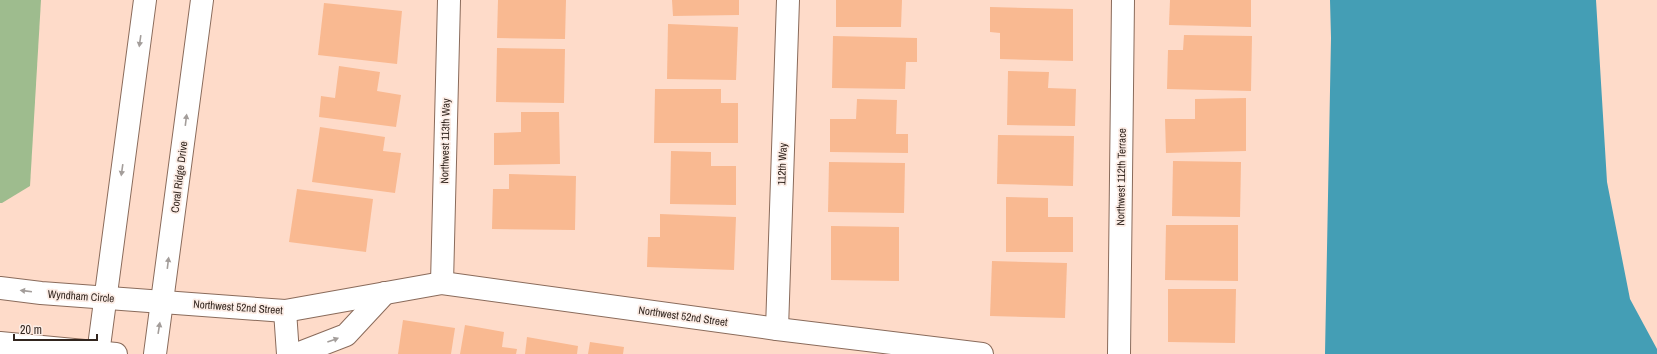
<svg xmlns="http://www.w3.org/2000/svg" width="1657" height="354" font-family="'Archivo Narrow',sans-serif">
<rect width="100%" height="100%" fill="#fedbc9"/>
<polygon fill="#9ebc8e" points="0,0 41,0 30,186 2,203 0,203"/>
<polygon fill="#449eb5" points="1330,0 1596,0 1607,182 1630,299 1657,349 1657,354 1325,354 1331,38"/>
<g fill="#f9b991">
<polygon points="498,0 566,0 565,39 497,38"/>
<polygon points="672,0 739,0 739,15 673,16"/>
<polygon points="836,0 902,0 901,27 836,27"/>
<polygon points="1170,0 1251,0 1251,27 1169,25"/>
<polygon points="324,3 402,11 397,64 318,55"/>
<polygon points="990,7 1073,9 1073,61 1000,59 1000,33 990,32"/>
<polygon points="668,24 738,27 736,80 667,79"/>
<polygon points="1184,35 1252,36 1251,91 1167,89 1168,50 1183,50"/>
<polygon points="833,36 917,38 917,62 906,62 905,89 832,88"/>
<polygon points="497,48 565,49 564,103 496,102"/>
<polygon points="339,66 380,72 377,91 401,95 396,127 319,117 321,96 335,98"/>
<polygon points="1008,71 1049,72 1048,88 1076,89 1075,126 1007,125"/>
<polygon points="655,89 721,89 721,103 738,103 738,143 654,143"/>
<polygon points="1246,98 1246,151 1166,153 1165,119 1195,119 1195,99"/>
<polygon points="857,99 897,100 896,134 908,134 908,153 830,152 830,119 856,119"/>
<polygon points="521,112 559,112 560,164 494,165 494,133 521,132"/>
<polygon points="320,127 385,137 383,151 401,153 395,193 312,182"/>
<polygon points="998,135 1074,136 1073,186 997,184"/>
<polygon points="671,151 711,152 711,166 736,166 736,205 670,204"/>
<polygon points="1173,161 1241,162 1240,217 1172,216"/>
<polygon points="829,162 905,163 904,213 828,212"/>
<polygon points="509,174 576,176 575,230 492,229 493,189 509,189"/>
<polygon points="297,189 373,199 366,252 289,242"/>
<polygon points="1006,197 1048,198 1048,217 1073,217 1073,252 1006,252"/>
<polygon points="660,214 736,217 734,270 647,267 648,237 660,237"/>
<polygon points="1166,225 1238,225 1238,281 1165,280"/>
<polygon points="831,226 899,227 899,281 831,280"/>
<polygon points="992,261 1067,263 1065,318 990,316"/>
<polygon points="1168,289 1236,289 1235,343 1168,342"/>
<polygon points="403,320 455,328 451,354 398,354"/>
<polygon points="465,325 504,332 502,347 517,349 516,354 460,354"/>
<polygon points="527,337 578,346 577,354 525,354"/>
<polygon points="590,342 624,347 623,354 588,354"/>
</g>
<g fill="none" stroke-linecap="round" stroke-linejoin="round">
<g stroke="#8a6b5b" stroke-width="24">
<g id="minor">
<polyline points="442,283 449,0"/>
<polyline points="0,288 41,293 285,311 442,283 777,329 982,354"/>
<polyline points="285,311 288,354"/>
<polyline points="777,329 788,0"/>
<polyline points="0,343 116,354"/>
<polyline points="297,354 346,335 385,293"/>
<polyline points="1119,354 1123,0"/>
</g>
</g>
<g stroke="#8a6b5b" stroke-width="24">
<g id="secondary">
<polyline points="98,354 145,0"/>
<polyline points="155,354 202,0"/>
</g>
</g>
<use href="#minor" stroke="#fff" stroke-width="22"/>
<use href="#secondary" stroke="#fff" stroke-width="22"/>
</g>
<defs><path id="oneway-solid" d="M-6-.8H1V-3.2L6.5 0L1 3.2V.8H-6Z"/></defs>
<g fill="#a39d9a">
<use href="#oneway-solid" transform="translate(140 41) rotate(98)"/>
<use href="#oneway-solid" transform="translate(186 120) rotate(-83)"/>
<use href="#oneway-solid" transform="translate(122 170) rotate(98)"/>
<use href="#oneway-solid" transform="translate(168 263) rotate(-83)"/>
<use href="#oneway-solid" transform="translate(26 291) rotate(-173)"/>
<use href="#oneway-solid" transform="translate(159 328) rotate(-81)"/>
<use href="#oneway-solid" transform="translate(333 340) rotate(-20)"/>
</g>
<g text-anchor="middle" stroke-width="3.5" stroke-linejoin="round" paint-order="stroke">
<g font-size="11" fill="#32251e" stroke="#fcede6">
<text transform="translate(445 141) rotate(-89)" y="4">Northwest 113th Way</text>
<text transform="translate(782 164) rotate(-88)" y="4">112th Way</text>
<text transform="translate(179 177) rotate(-83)" y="4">Coral Ridge Drive</text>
<text transform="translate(1121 177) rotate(-89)" y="4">Northwest 112th Terrace</text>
<text transform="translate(81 296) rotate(4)" y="4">Wyndham Circle</text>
<text transform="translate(238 307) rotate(4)" y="4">Northwest 52nd Street</text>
<text transform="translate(683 316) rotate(8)" y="4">Northwest 52nd Street</text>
</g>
</g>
<path d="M14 334v6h83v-6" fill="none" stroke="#32251e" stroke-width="2"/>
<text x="20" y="334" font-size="12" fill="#32251e" stroke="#fcede6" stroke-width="3" paint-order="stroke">20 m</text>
</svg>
